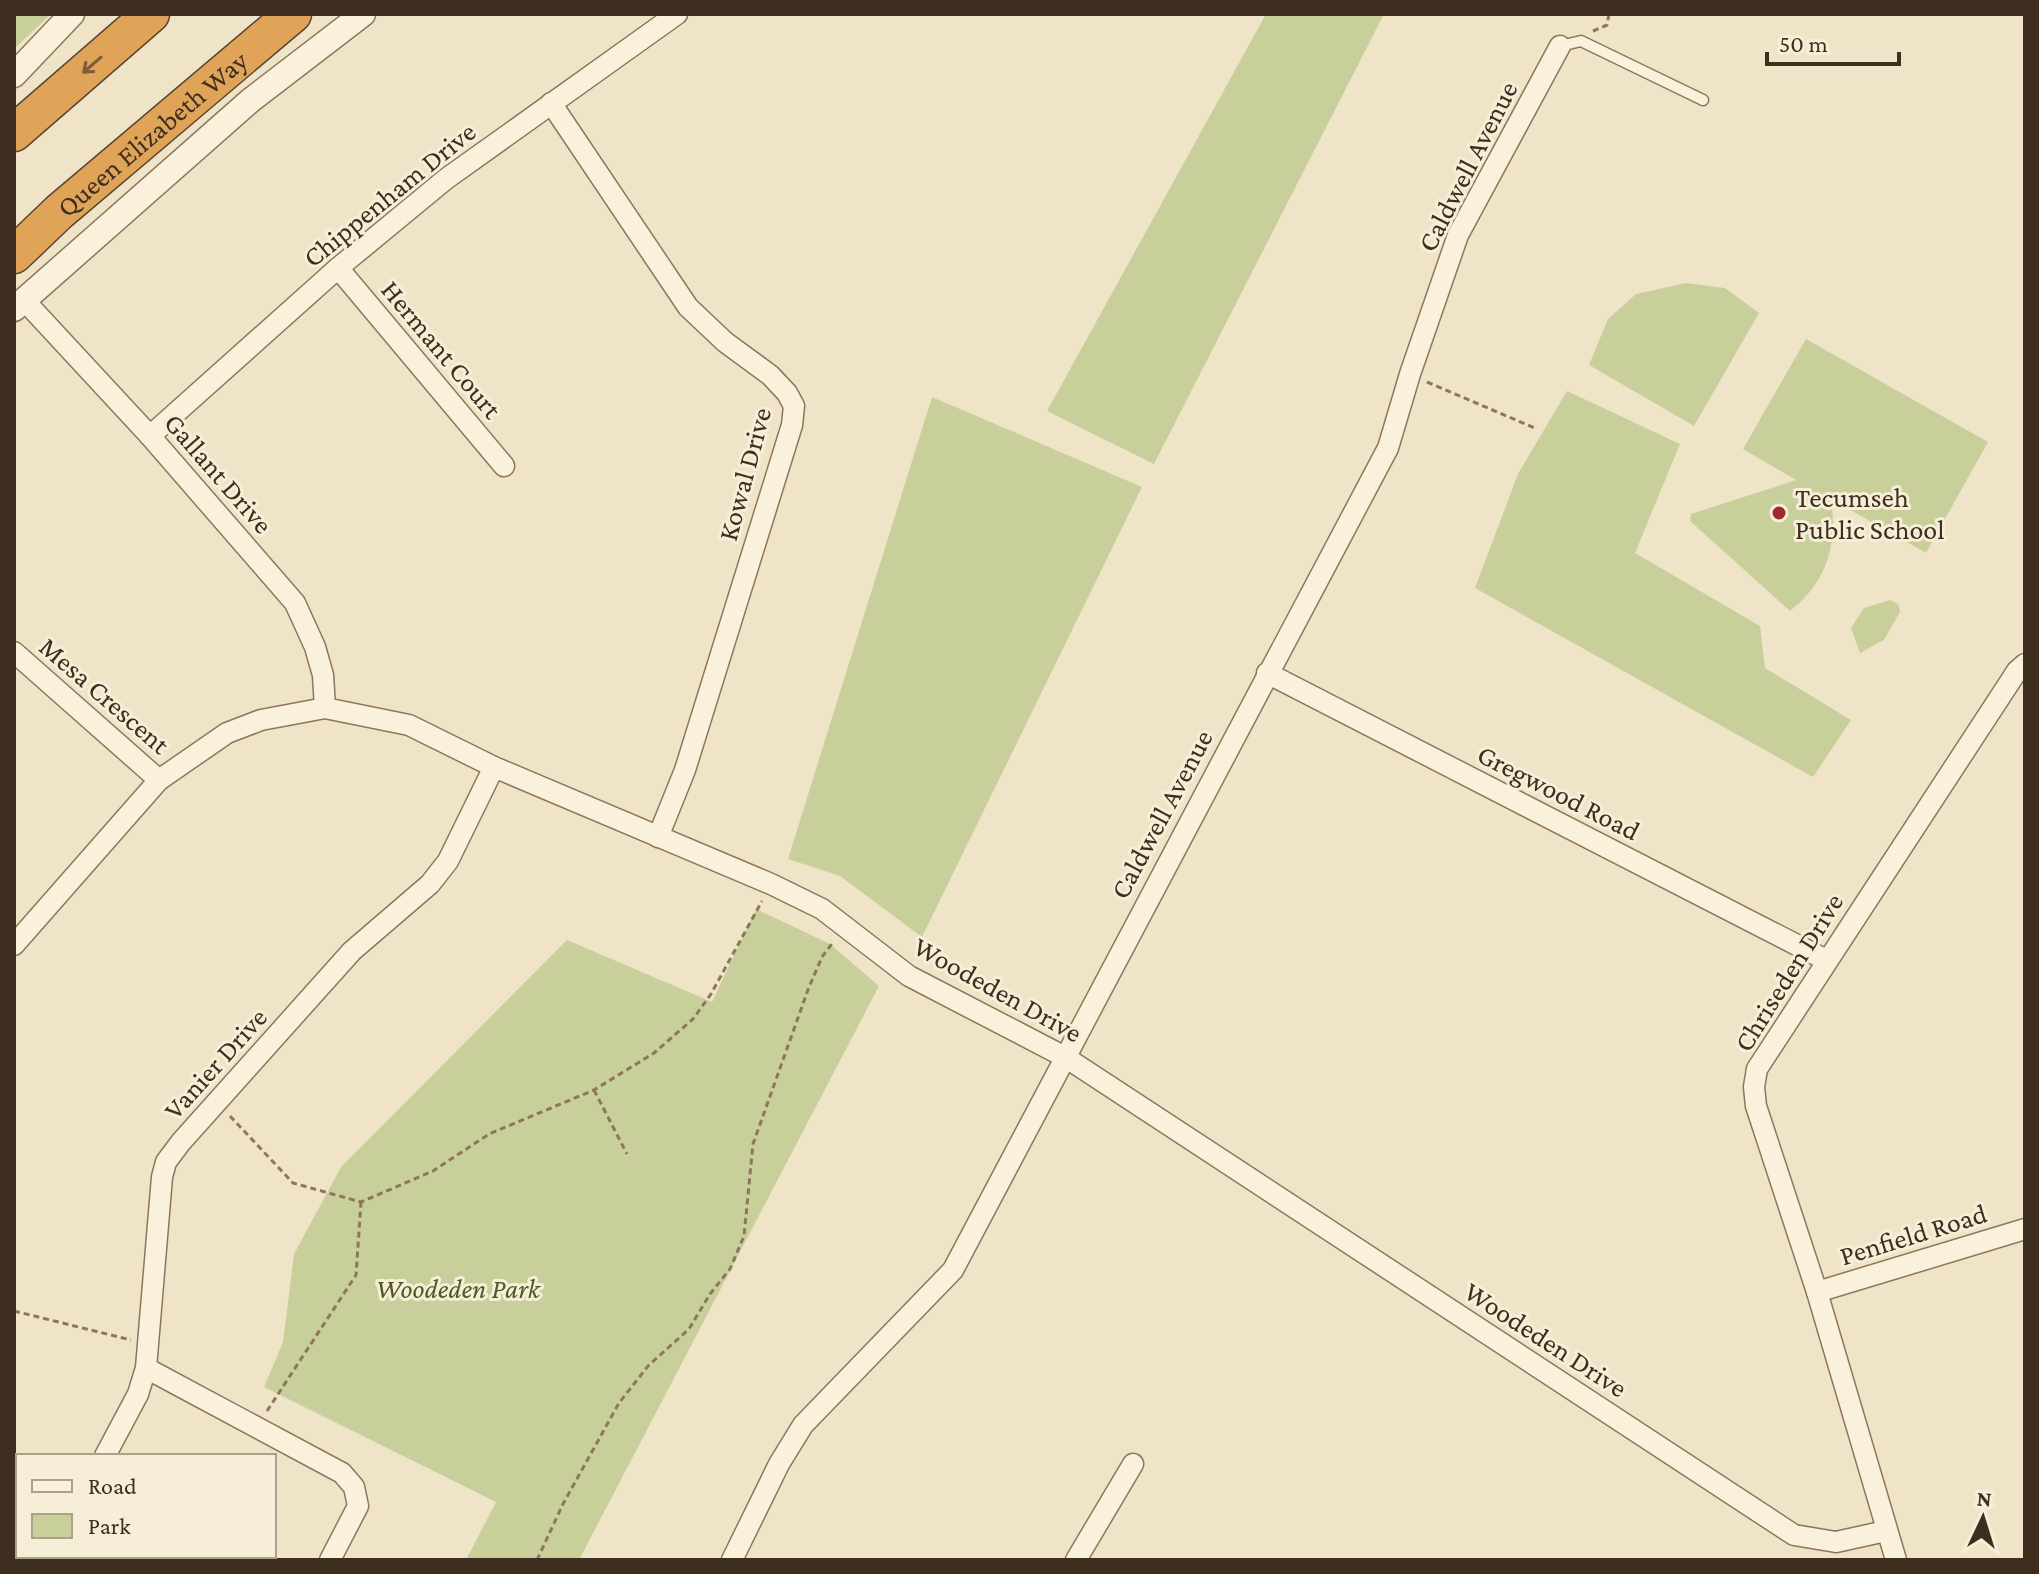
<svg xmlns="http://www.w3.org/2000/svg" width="2039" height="1574" font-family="'Crimson Pro',serif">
<rect width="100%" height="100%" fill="#f0e4c8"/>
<g fill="#c9cf9b">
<polygon points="14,14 51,14 14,49"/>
<polygon points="1266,14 1384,14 1154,464 1047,411"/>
<polygon points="1686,283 1725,288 1759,313 1694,426 1589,365 1608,319 1636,294"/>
<path d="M1806 339 1988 442 1926 553 1831 499C1838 544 1827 582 1790 611L1690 521 1691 514 1796 480 1743 449Z"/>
<polygon points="1567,391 1680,444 1635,553 1760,626 1765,668 1851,720 1813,777 1475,588 1518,474"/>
<polygon points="932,397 1142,487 922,937 840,876 788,859"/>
<polygon points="1890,600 1898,604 1900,612 1884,640 1860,653 1851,628 1864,608"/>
<polygon points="756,909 830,944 879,986 579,1560 466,1560 496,1502 264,1387 283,1342 294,1254 341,1167 567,940 712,1002"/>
</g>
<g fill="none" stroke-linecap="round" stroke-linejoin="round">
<g stroke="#8d765c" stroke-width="13">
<polyline id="service" points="1560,46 1581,41 1703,100"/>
</g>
<g stroke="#8d765c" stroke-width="23">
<g id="minor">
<polyline points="551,103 688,307 725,342 770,375 787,393 794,406 792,425 685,770 658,837"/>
<polyline points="338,268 504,466"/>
<polyline points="24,300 150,436 295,603 315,647 323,675 325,708"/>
<polyline points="150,436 338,268 446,179 677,14"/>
<polyline points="14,652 159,780"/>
<polyline points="1267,673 1826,960"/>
<polyline points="14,945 159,780 227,733 261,720 325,708 409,725 494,767 771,884 822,909 909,976 1065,1057 1794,1535 1836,1542 1886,1531"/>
<polyline points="1817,1292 2025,1229"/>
<polyline points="146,1368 342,1473 354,1487 358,1506 330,1560"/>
<polyline points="105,1456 138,1394 146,1368 162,1177 166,1162 181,1142 352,951 430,884 448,861 494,767"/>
<polyline points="47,1560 49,1556"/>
<polyline points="732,1560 779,1464 803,1425 953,1270 1388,448 1410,374 1458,235 1560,46"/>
<polyline points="1076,1560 1133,1464"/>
<polyline points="1896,1560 1817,1292 1756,1106 1754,1087 1757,1069 2017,671 2025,664"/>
</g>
</g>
<g stroke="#8d765c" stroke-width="27">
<g id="tertiary">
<polyline points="14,75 72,14"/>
<polyline points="14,309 251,100 363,14"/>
</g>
</g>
<g stroke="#5b4430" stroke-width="39">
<g id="motorway">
<polyline points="14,133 151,14"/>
<path id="s1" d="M14 255 59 212 293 14"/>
</g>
</g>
<g stroke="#8d765c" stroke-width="3" stroke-dasharray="6 4" stroke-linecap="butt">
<polyline points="1593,31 1607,25 1609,14"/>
<polyline points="1427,382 1537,429"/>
<polyline points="594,1090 627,1154"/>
<polyline points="230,1116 293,1183 361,1202 433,1171 489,1134 594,1090 654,1053 693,1019 711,994 762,901"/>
<polyline points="14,1311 131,1340"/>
<polyline points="267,1411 356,1275 361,1202"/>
<polyline points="537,1560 563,1504 619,1403 648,1366 689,1329 710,1294 730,1269 744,1236 753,1144 809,987 822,957 834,941"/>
</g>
<use href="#service" stroke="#faf1dc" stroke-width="10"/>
<use href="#minor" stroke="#faf1dc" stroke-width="20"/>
<use href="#tertiary" stroke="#faf1dc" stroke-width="24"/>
<use href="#motorway" stroke="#e0a458" stroke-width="36"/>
</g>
<defs><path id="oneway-shaft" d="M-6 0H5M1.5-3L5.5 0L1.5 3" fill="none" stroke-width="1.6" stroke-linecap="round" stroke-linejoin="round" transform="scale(2)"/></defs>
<use stroke="#7e5d36" href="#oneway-shaft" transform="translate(92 65) rotate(139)"/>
<circle fill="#9e2a2b" stroke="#f7eed8" stroke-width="3" cx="1779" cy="513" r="8"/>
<g text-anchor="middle" stroke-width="6" stroke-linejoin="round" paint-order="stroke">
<g font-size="28" fill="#3d2e20" stroke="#f7eed8">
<text dy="10" stroke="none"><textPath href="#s1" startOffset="184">Queen Elizabeth Way</textPath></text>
<text transform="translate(1467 166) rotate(-63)" y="10">Caldwell Avenue</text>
<text transform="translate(389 194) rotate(-39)" y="10">Chippenham Drive</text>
<text transform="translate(442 349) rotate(50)" y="10">Hermant Court</text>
<text transform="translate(219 473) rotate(49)" y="10">Gallant Drive</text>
<text transform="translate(744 474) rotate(-75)" y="10">Kowal Drive</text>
<text transform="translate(105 695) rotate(41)" y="10">Mesa Crescent</text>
<text transform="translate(1559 792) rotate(27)" y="10">Gregwood Road</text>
<text transform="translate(1161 814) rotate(-62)" y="10">Caldwell Avenue</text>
<text transform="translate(1788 972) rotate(-58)" y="10">Chriseden Drive</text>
<text transform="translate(998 989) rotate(29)" y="10">Woodeden Drive</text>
<text transform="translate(215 1063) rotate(-48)" y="10">Vanier Drive</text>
<text transform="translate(1913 1234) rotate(-17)" y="10">Penfield Road</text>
<text transform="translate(1546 1339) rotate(33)" y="10">Woodeden Drive</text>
</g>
<g font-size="28" fill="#3d2e20" stroke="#f7eed8" text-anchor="start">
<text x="1795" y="507">Tecumseh<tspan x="1795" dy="32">Public School</tspan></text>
</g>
<g font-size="28" font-style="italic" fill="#4d5a26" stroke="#f7eed8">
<text x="458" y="1298">Woodeden Park</text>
</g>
</g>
<rect width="2039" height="1574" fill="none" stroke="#3d2e20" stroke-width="32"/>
<rect x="16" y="1454" width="260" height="104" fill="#f7eed8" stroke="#ada18e" stroke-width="2"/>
<rect x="32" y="1480" width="40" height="12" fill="#faf1dc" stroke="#ada18e" stroke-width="2"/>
<text x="88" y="1494" font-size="24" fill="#3d2e20">Road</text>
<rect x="32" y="1514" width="40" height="24" fill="#c9cf9b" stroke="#ada18e" stroke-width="2"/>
<text x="88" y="1534" font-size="24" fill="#3d2e20">Park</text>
<g transform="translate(1983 1518) rotate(4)" stroke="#f7eed8" stroke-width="6" paint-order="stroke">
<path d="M0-6L14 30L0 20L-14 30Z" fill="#3d2e20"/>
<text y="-12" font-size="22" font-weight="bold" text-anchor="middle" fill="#3d2e20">N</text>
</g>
<path d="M1767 52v12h132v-12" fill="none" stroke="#3d2e20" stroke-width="4"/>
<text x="1779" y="52" font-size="24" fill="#3d2e20" stroke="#f7eed8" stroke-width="6" paint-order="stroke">50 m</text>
</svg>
